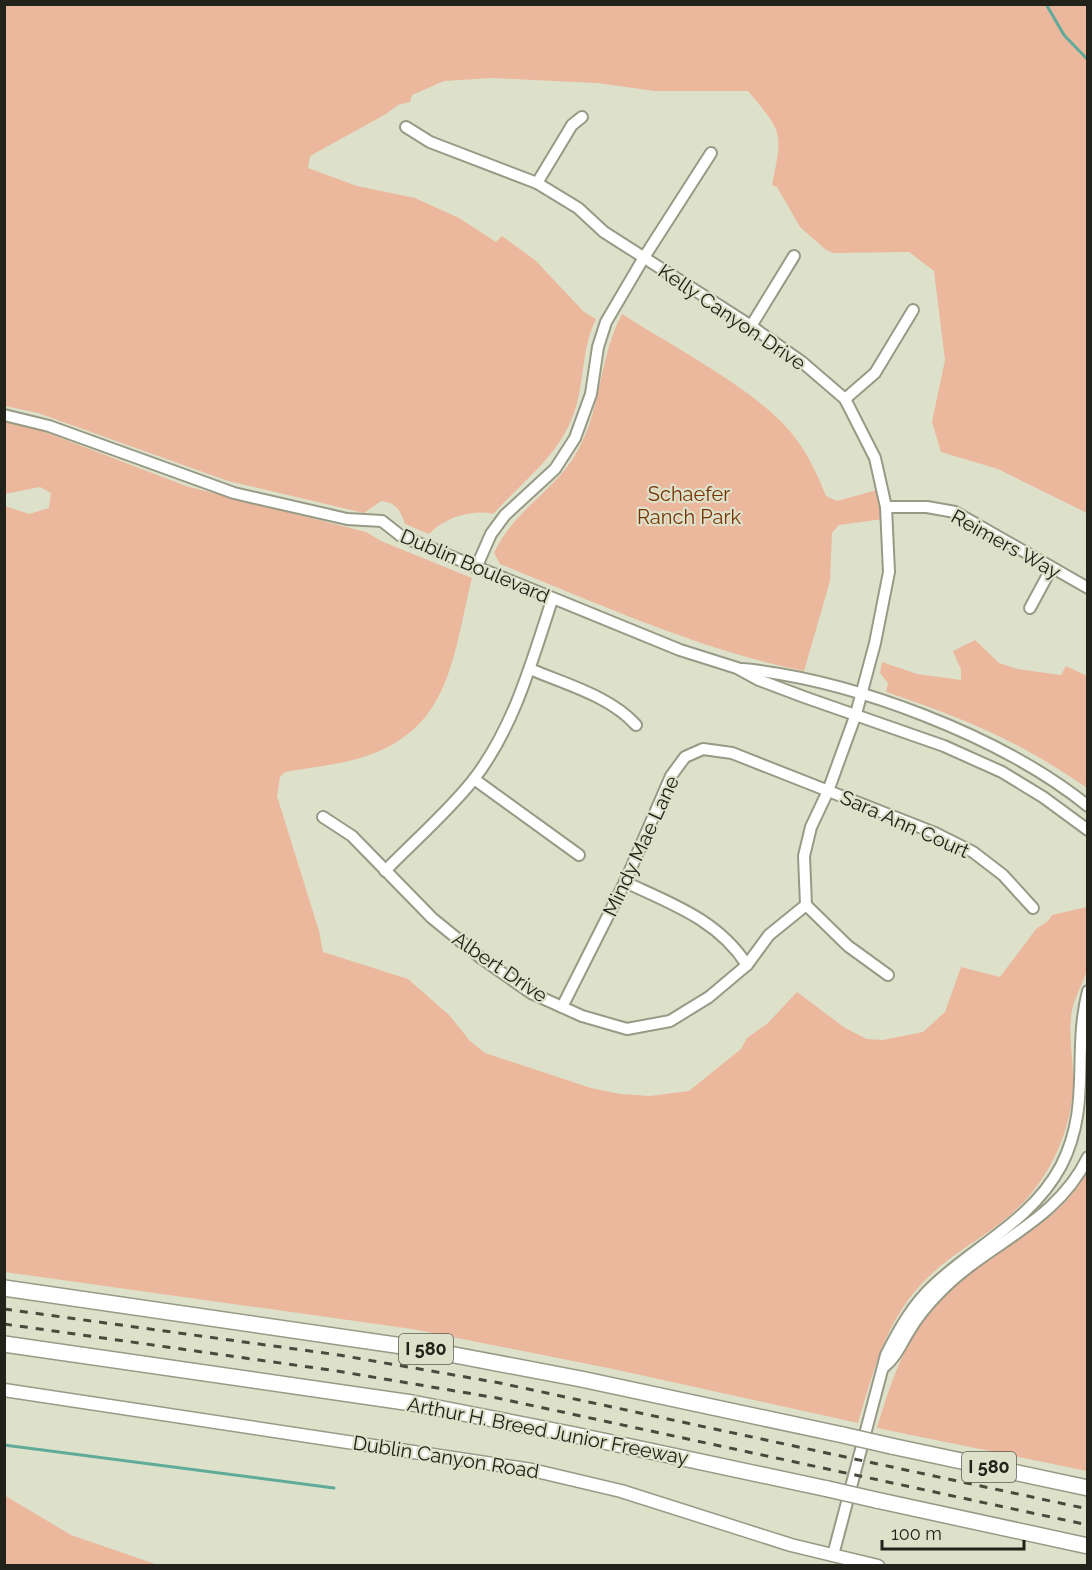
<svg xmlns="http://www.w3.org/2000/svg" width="1092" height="1570" font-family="Raleway,sans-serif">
<rect width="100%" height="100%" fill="#dee1ca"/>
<g fill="#ebb79d">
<path d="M4 5H1087V513L998 469 941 452 932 422 945 360 934 271 909 252 833 253 825 249 800 227 777 187 772 185C783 131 783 133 748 91H655L597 83 493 78 444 81 412 95 410 102 398 105 386 114 310 156 308 168 357 186 415 198 459 218 496 242 502 236 536 261 584 312 596 319C581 349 585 382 574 413 559 456 522 482 493 514 472 509 444 518 429 534L405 524C400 510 397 503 381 501L364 513 228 481 38 413 5 406Z"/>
<path d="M622 314C673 347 762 392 796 439 809 456 818 476 826 496L837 501 877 490 883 519 839 525 832 533 830 581 804 671C700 650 599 604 500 564L494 553C514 509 556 491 578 450 602 407 599 357 622 314Z"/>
<path d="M5 422 40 430 186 486 366 532 381 541 472 578C453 653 452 728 366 756 341 765 312 767 285 772L280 777 277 796 319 931 323 952 408 979 450 1016 470 1041 485 1053 591 1088 620 1094 650 1096 689 1091 741 1049 747 1038 767 1024 797 992 845 1028 867 1039 883 1040 923 1032 945 1012 961 967 1000 977 1036 929 1048 921 1052 915 1087 907C1088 925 1091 949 1088 966 1084 984 1072 999 1071 1018 1069 1037 1073 1058 1073 1077 1074 1118 1057 1163 1030 1195 1008 1222 976 1239 948 1260 890 1304 878 1356 858 1423L613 1369 412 1329 5 1272V506L29 514 49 508 51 493 40 487 5 494Z"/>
<path d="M975 640 999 663 1017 669 1061 675 1066 666 1087 676V788C1019 741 964 718 886 692L888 683 880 673 882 662 917 674 961 680V670L953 651Z"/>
<path d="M1087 1172V1471L877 1428C898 1360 911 1324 967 1276 1008 1242 1061 1221 1087 1172Z"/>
<polygon points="4,1495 71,1535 158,1565 5,1565"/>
</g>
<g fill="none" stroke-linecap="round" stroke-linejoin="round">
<g stroke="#60aa9a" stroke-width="3">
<polyline points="1046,4 1064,35 1088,60"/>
<polyline points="4,1445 334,1488"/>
</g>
<g stroke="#979a85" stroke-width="14">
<g id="minor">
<polyline points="406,127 430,142 537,183 578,208 604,232 751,326 802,362 845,399 875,458 886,507 889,572 875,643 856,714 828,791 811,827 804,856 806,905"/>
<polyline points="537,183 572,125 582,117"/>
<polyline points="751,326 794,256"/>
<polyline points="845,399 875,373 913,310"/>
<polyline points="4,415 49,426 234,493 347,519 382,521 401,536 680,650 737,668 759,680 804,697 944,746 1002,772 1043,797 1088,830"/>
<polyline points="886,507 927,507 955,512 1088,588"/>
<polyline points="476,568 491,534 505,515 555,469 575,438 591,394 598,347 606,322 643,259 711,153"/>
<polyline points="1030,608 1051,569"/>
<path d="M530 669C565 684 610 696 636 725"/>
<path d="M743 669C853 680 1001 736 1088 806"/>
<polyline points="474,779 579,855"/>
<polyline points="323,817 352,836 432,918 481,958 531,993 582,1016 627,1029 670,1021 709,997 747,965 769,935 806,905"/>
<path d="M385 871C414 841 448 812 474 779 514 727 532 661 552 600"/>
<path d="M625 882C672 904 718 920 747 965"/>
<polyline points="806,905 848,946 888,975"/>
<polyline points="562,1007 625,882 671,776 685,757 703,749 732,753 935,833 973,852 1003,875 1033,908"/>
<path d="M884 1367C896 1357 900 1346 908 1333 917 1317 929 1303 942 1290 991 1241 1056 1223 1088 1157"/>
<path d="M833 1555 886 1355C899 1329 913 1304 935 1284 978 1244 1032 1220 1061 1166 1092 1105 1072 1053 1088 991"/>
</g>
</g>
<g stroke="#979a85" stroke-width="15">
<polyline id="major" points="4,1390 532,1470 621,1491 791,1545 878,1566"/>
</g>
<g stroke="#979a85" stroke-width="18">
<g id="highway">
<polyline points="4,1288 423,1349 581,1379 843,1435"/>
<polyline points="4,1344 412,1403 575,1435 828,1489"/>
<polyline points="891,1446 1088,1488"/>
<polyline points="876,1500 1088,1546"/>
</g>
</g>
<use href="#minor" stroke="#fff" stroke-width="10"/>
<use href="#major" stroke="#fff" stroke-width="12"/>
<use href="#highway" stroke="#fff" stroke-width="15"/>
<g stroke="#494a3e" stroke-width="3" stroke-dasharray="8 8" stroke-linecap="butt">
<polyline points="4,1309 339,1355 500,1383 1088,1509"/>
<polyline points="4,1324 337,1371 497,1398 1088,1525"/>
</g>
<g stroke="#979a85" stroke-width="18" stroke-linecap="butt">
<g id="highway-bridge">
<polyline points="843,1435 891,1446"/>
<polyline points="828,1489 876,1500"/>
</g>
</g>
<use href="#highway-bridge" stroke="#fff" stroke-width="15"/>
</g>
<g text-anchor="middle" stroke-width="4.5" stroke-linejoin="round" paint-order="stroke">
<g fill="#dee1ca" stroke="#5a5b4e" stroke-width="1.5">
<rect x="399" y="1334" width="54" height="30" rx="4.5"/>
<rect x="962" y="1452" width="54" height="30" rx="4.5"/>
</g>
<g font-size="18" font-weight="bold" fill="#212219">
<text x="426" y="1355">I 580</text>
<text x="989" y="1473">I 580</text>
</g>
<g font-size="20" fill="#212219" stroke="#dee1ca">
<text transform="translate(732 317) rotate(34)" y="7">Kelly Canyon Drive</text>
<text transform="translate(1006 544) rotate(29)" y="7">Reimers Way</text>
<text transform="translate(475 566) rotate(23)" y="7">Dublin Boulevard</text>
<text transform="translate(905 824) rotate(24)" y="7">Sara Ann Court</text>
<text transform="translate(641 846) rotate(-65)" y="7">Mindy Mae Lane</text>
<text transform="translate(500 967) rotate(34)" y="7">Albert Drive</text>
<text transform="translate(548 1431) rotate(11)" y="7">Arthur H. Breed Junior Freeway</text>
<text transform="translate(446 1457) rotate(9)" y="7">Dublin Canyon Road</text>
</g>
<g font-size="20" fill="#773304" stroke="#dee1ca">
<text x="689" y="501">Schaefer<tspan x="689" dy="23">Ranch Park</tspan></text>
</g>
</g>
<rect width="1092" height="1570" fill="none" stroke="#212219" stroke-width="12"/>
<path d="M882 1540v9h142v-9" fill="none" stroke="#212219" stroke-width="3"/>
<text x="891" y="1540" font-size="18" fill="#212219" stroke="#dee1ca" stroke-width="4.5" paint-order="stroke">100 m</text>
</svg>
